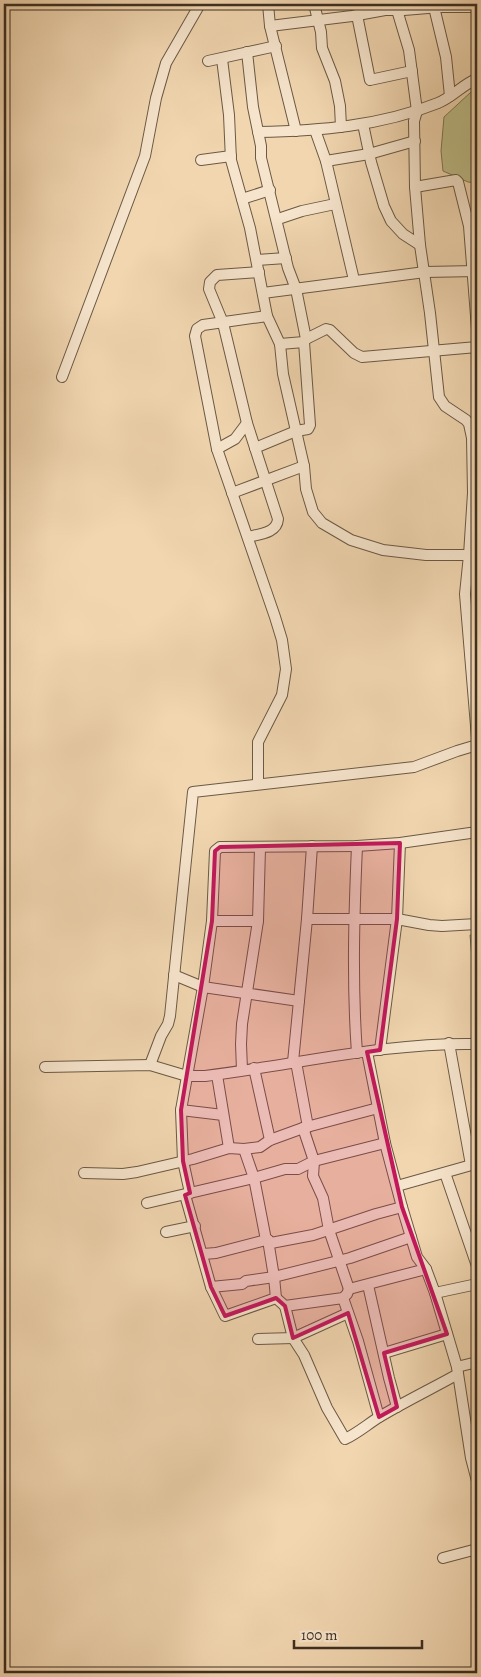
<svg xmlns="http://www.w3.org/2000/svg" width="481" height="1677" font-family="Alegreya,serif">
<rect width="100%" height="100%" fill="#f1d6b0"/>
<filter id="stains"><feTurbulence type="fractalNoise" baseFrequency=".004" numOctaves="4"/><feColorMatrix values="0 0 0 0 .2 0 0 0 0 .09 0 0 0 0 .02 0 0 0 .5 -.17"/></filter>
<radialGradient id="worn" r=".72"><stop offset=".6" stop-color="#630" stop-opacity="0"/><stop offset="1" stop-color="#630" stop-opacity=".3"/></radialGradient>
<g fill="#bdbd88" stroke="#7d7654">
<polygon points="477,90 477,183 468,182 443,171 441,151 444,117 471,92"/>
<polygon points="470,935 477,935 477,1017"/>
</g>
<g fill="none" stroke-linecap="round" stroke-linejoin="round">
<g stroke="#6a5944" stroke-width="12">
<g id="minor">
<polyline points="268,4 270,26 296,131"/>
<polyline points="314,4 321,32 322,48 335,81 340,106 341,127"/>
<polyline points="434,7 446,57 450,96"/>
<polyline points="397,10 409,50 417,111 414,121 415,187 420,245 430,313 439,397 445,406 466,420 469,424 472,438 473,493 469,555 465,594 477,738"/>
<polyline points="357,15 370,80 412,71"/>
<polyline points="270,26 352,16 385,10 404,10 440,7 477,7"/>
<polyline points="247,52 253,107 261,146 261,158 288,268 296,289 306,339 304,342 310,425 308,429 296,431 255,448"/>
<polyline points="222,59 229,115 231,160 250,228 267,316 280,344 283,374 304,466 306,489 313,512 322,523 351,540 383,550 426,555 477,555"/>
<polyline points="208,61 276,46"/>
<polyline points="363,124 371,162 384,206 391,221 403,234 420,245"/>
<polyline points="315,130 326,161 354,280"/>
<path d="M258 132C319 131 381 126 438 103 453 97 463 84 477 79"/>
<polyline points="201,160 231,156"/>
<polyline points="326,161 369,154 415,141"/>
<polyline points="415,187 456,180 458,182 469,226 477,329"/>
<polyline points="242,199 270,190"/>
<polyline points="278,219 302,211 335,204"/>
<polyline points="257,260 286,258"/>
<polyline points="263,293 425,272 477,271"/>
<polyline points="306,339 326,329 330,330 354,353 362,357 477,347"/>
<polyline points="280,344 304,342"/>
<polyline points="62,377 145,156 156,98 166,63 200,4"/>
<polyline points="217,449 235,439 247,423"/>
<polyline points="232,493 304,466"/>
<path d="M248 537C260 534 277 533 278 519L247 423 223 323 209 289 210 282 217 275 259 272"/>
<polyline points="258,784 258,742 282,695 286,669 282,640 275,617 217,449 195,336 197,329 203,325 267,316"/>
<polyline points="307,919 397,919 429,925 442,926 477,924"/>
<polyline points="212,921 258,921"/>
<polyline points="174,975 203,987 299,1001"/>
<polyline points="449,1043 471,1165"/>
<polyline points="380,1050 397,919 400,843"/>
<polyline points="367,1052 385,1143 402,1207 417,1257 426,1269 435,1293 457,1367 471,1458 477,1481"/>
<path d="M357 1053C352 984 354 915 357 846"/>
<polyline points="293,1062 307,919 312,846"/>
<polyline points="296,1062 308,1127"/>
<polyline points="150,1065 161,1036 168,1024 170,1016 193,792 414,767 457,751 477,745"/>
<path d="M45 1067 150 1065 187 1076H205C295 1065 386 1042 477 1044"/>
<polyline points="254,1068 270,1140"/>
<polyline points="242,1070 241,1044 242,1024 258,921 260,848"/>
<polyline points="217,1075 229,1148"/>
<polyline points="181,1110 223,1115"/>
<polyline points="303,1128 314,1161 313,1176 323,1198 329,1230 349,1289"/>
<polyline points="244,1149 254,1178 266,1240 268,1240 274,1277 276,1298"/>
<polyline points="84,1173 123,1174 137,1172 193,1159 229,1148 244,1149 260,1147 270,1140 303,1128 378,1108"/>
<polyline points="445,1173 477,1266"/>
<polyline points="397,1186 475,1164"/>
<polyline points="190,1193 183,1161 181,1110 203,987 212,921 215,851 220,847 357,846 400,843 477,832"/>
<polyline points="185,1195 211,1287 225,1316 276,1298 285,1306 343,1298 347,1294 349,1289 426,1269"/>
<polyline points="147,1203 254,1178 285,1169 298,1169 314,1161 385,1143"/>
<polyline points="166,1232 195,1226"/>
<polyline points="268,1240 271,1243 313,1235 376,1214 402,1207"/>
<polyline points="203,1254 216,1253 266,1240"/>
<polyline points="368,1285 389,1378 397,1407"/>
<polyline points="211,1287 242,1284 246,1281 274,1277 350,1258 411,1237"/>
<polyline points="435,1293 477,1284"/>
<polyline points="343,1298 358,1341 379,1417"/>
<path d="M285 1306 293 1338 304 1355 327 1408 345 1439C358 1433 369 1423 381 1416 406 1401 433 1388 458 1374"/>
<polyline points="258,1339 293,1338 348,1313"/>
<polyline points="384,1353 447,1334"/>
<polyline points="457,1367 477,1362"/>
<polyline points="443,1558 477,1549"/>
</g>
</g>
<use href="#minor" stroke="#f6e4cc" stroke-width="10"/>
</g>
<path fill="#c2185b" fill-opacity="0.2" stroke="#c2185b" stroke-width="4" stroke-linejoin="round" d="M400 843 397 919 380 1050 367 1052 402 1207 447 1334 384 1353 397 1407 379 1417 348 1313 293 1338 285 1306 276 1298 225 1316 211 1287 185 1195 190 1193 183 1161 181 1110 212 921 215 851 220 847Z"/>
<rect width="481" height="1677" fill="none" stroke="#f1d6b0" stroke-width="20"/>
<rect x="5" y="5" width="471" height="1667" fill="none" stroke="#3d2f20" stroke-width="2.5"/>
<rect x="10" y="10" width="461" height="1657" fill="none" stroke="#3d2f20"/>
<path d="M294 1640v8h128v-8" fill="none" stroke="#3d2f20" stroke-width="2.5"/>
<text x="301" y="1640" font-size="15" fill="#3d2f20" stroke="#f6e4cc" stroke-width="4" paint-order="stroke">100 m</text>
<rect width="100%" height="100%" filter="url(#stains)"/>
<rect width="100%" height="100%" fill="url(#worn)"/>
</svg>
